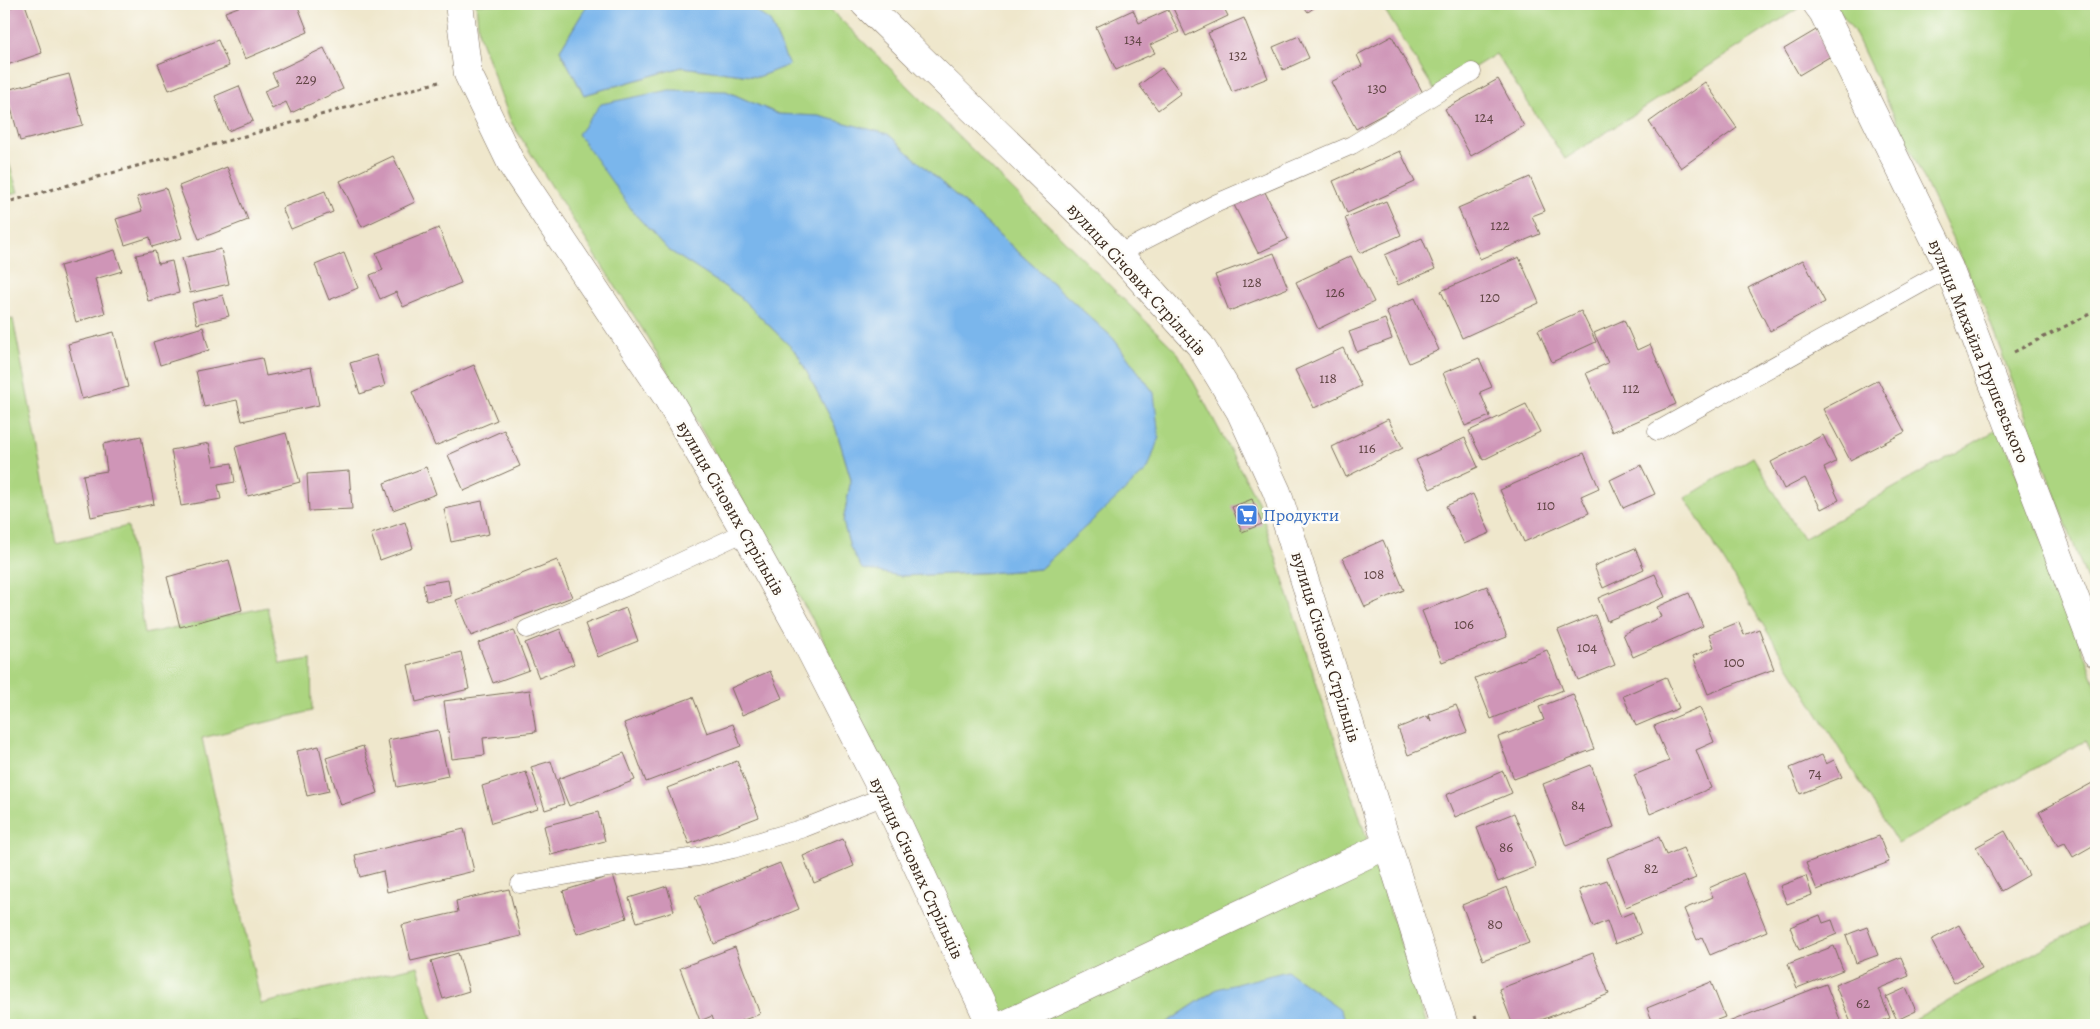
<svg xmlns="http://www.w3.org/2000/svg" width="2100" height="1029" font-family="Alegreya,serif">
<rect width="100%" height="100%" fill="#fdfcf7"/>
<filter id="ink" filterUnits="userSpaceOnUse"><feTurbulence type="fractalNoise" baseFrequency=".02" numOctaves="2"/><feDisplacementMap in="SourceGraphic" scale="10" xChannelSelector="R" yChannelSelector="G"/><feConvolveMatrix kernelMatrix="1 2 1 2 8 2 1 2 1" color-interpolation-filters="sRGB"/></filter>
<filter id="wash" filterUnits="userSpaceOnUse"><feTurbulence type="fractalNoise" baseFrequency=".0096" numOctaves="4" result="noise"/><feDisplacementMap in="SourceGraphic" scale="20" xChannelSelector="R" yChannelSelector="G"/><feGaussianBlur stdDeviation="1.12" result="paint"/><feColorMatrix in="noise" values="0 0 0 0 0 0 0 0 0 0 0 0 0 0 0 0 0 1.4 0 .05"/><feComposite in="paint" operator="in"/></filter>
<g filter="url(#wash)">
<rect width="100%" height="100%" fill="#efe7cc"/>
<g fill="#acd580" stroke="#74804f" fill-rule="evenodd">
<path d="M476 4H588L560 50 584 95 682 67 758 77 788 65 770 21 745 4H825L1178 353 1258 502 1427 1025H1349L1339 1008 1217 989 1163 1025H1000L993 1001 818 629 643 330 511 122 479 35ZM726 91 778 114 888 134 1113 338 1154 393 1072 539 1040 569 1003 572 900 576 843 522 851 479 835 426 797 353 739 296 667 249 634 213Z"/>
<polygon points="1381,4 1805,4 1565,159 1496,54 1435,91"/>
<polygon points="1834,4 2096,4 2096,604 1984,306 1854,31"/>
<polygon points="4,147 18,192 4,196"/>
<polygon points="13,319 56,543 128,526 145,634 267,607 280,664 311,659 312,711 202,738 261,1004 418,966 433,1025 4,1025 4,321"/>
<polygon points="2000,428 2096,686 2096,759 2085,741 1898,844 1685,498 1753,457 1803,539"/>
<polygon points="2096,919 2096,1025 1904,1025"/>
</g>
<g fill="#7ab6ec" stroke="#5a7085">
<polygon points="588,4 745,4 770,21 789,65 758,77 682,67 584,95 560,50"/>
<polygon points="669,90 726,91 778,114 819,116 888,134 1113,338 1154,393 1159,437 1148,469 1040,569 1003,572 900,576 862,569 850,547 843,522 851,479 835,426 797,353 739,296 667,249 634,213 578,134 601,104"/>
<polygon points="1287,971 1339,1008 1349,1025 1163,1025 1217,989"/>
</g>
<g id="blocks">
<g fill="#cf95b7">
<polygon points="20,4 25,4 42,53 4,66 4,10"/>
<polygon points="246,4 297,4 308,32 245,59 225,12"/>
<polygon points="1171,4 1222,4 1228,16 1186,36"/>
<polygon points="1302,4 1319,4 1308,12"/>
<polygon points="1133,10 1139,23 1168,10 1179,32 1150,45 1155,53 1116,70 1096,27"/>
<polygon points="1244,18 1268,78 1232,92 1208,33"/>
<polygon points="1816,30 1831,56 1799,75 1784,49"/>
<polygon points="1299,36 1309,58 1283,70 1273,47"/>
<polygon points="1392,36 1423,93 1356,129 1331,82 1362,66 1357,55"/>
<polygon points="218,40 229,66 169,90 158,64"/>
<polygon points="324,48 343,89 291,113 286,102 272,109 264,91 278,85 272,73"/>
<polygon points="1162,68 1181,93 1158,110 1139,85"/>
<polygon points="69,74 83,125 20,141 6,90"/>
<polygon points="1498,79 1524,126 1471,156 1445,109"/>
<polygon points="1705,82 1737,128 1681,168 1649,122"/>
<polygon points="239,86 253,121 228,131 215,96"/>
<polygon points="1400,151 1415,182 1347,213 1333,181"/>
<polygon points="393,156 415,202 362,227 340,181"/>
<polygon points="227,167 248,220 199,239 179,186"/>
<polygon points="1530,177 1545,211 1532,216 1540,234 1480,259 1458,208"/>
<polygon points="1262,186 1288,239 1258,253 1232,201"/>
<polygon points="166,188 182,238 152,247 150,237 125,245 116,219 142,211 137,197"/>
<polygon points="325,191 333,212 291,229 282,208"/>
<polygon points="1386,201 1401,235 1360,253 1345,218"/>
<polygon points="439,228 461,283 403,307 396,292 380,299 370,275 383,270 376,253"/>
<polygon points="1422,238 1435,269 1398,285 1385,255"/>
<polygon points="221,249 229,284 190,293 182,258"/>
<polygon points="115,250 122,271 95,279 105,313 76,322 60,266"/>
<polygon points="155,251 158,264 172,261 179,293 148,301 136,255"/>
<polygon points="344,253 358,288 329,300 315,265"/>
<polygon points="1274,253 1288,288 1229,311 1215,275"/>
<polygon points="1351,256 1374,302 1318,329 1296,282"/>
<polygon points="1519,257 1539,303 1462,338 1441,291"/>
<polygon points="1803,260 1825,302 1770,331 1748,288"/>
<polygon points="223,295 229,316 197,324 192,303"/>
<polygon points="1415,298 1439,350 1409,363 1386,311"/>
<polygon points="1581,311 1596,342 1552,362 1538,330"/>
<polygon points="1385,319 1392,339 1357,352 1349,332"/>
<polygon points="1624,320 1637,350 1650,344 1676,404 1612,432 1586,373 1608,363 1594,333"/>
<polygon points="203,327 209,350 160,365 153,342"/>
<polygon points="114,332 128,387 82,399 68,344"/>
<polygon points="1343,348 1361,386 1314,408 1295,370"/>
<polygon points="376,355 385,386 360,394 350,363"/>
<polygon points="262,358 266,376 311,367 319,405 242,421 237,400 204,407 196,371"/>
<polygon points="1479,358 1492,387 1480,392 1490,416 1465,426 1443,373"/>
<polygon points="474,365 497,420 435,446 412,392"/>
<polygon points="1878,380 1905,432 1850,460 1823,409"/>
<polygon points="1526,404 1540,432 1483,460 1469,431"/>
<polygon points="1388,419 1403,448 1346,477 1332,447"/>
<polygon points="504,430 520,466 464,491 448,455"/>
<polygon points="286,433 300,482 248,496 235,447"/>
<polygon points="1823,435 1836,462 1824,468 1839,500 1821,509 1805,478 1784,489 1771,462"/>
<polygon points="141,436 154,504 91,517 83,475 107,471 103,444"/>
<polygon points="1465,438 1478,467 1430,489 1416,460"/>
<polygon points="209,443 214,466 232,463 235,482 218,485 221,499 181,506 171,450"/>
<polygon points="1584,453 1599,488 1581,496 1589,513 1524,542 1500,490"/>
<polygon points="1641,465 1655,494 1623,508 1610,480"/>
<polygon points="426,467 436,494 393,510 384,483"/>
<polygon points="349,471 352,509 309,511 307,474"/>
<polygon points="1473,494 1490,533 1464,544 1446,506"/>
<polygon points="1252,499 1262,524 1242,532 1232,507"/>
<polygon points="482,501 489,534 451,542 444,509"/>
<polygon points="405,522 413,548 380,560 371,534"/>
<polygon points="1383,540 1404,590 1365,607 1343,558"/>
<polygon points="1635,548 1644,569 1603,588 1594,566"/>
<polygon points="229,560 242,610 180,627 167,577"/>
<polygon points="557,560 572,597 471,636 456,600"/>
<polygon points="1655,574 1665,597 1607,621 1598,598"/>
<polygon points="448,580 451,596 426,601 423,584"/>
<polygon points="1487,586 1507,637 1442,662 1422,611"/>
<polygon points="1689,593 1703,626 1633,657 1623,634 1661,617 1657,607"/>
<polygon points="626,608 638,641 598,657 585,624"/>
<polygon points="1595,615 1615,665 1578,680 1558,630"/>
<polygon points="1739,622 1744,635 1759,629 1774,669 1708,694 1693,656 1714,647 1709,634"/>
<polygon points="560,629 574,664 539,678 525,643"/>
<polygon points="514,630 529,670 493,683 478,643"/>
<polygon points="1547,650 1563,690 1491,719 1475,678"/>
<polygon points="461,652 469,689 416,702 408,665"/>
<polygon points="770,671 782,698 742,715 731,688"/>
<polygon points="1666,677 1679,708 1636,726 1623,696"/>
<polygon points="530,690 536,732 483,738 485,755 452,759 444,701"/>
<polygon points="1573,694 1594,749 1514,779 1498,737 1544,720 1539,707"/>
<polygon points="693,697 707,733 733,724 741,746 646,782 624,723"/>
<polygon points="1456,705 1467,732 1408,755 1398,728 1427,716 1429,719 1429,716 1431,721 1429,715"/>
<polygon points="1700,707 1714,742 1696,750 1711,788 1650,814 1634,775 1669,761 1654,726"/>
<polygon points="438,730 448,776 397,787 388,740"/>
<polygon points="319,746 329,791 307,796 297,751"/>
<polygon points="363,746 378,793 341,805 326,758"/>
<polygon points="624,753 635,780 569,806 558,779"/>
<polygon points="1822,755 1826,764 1834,760 1842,777 1800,794 1790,768"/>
<polygon points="551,761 564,804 545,810 531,767"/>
<polygon points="737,761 759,817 689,844 667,788"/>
<polygon points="1591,765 1614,827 1566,846 1543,784"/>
<polygon points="1503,771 1512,793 1455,817 1446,795"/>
<polygon points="526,772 538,809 492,823 482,786"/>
<polygon points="2096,781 2096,844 2073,857 2065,843 2058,846 2039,812"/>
<polygon points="598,812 605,841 551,855 544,826"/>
<polygon points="1514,813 1536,867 1498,882 1477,828"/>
<polygon points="464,829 474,871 387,892 383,871 360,877 355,855"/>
<polygon points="2005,831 2029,875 2001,891 1976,847"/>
<polygon points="1879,836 1889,862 1817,890 1806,863"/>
<polygon points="1659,837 1666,855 1683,848 1696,878 1626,907 1607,858"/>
<polygon points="843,839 854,866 814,883 803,856"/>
<polygon points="780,863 799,909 714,944 695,897"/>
<polygon points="1743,873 1767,931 1710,955 1702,937 1697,940 1684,909 1713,897 1709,888"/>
<polygon points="613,875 627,918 577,934 563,891"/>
<polygon points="1806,876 1812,895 1787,904 1780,886"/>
<polygon points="1607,880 1621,917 1633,912 1641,934 1615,944 1607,921 1593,927 1579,890"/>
<polygon points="667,886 674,911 637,922 629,898"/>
<polygon points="1507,887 1529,943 1483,960 1462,905"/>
<polygon points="509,889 521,936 411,961 402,925 458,912 456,901"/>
<polygon points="1820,915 1823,923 1832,920 1837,934 1799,950 1790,927"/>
<polygon points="1959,925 1982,968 1954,983 1931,940"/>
<polygon points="1867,927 1878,955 1856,963 1846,935"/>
<polygon points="1834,946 1843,970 1797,988 1788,964"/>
<polygon points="735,947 760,1014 730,1025 715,1025 712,1016 700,1021 680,968"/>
<polygon points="458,953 469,991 443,999 431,961"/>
<polygon points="1593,953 1609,994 1528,1025 1513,1025 1499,989"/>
<polygon points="1901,957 1909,976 1878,989 1890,1018 1871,1025 1852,1025 1835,985"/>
<polygon points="1711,982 1725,1017 1704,1025 1654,1025 1647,1008"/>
<polygon points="1826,984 1841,1022 1833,1025 1721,1025"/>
<polygon points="1906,988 1916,1011 1897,1020 1886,997"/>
</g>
</g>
</g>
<g filter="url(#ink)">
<use href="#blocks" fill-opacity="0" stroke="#7a6c5b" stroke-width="1"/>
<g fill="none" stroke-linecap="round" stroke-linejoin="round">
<g stroke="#7a6c5b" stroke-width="19">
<g id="service">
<polyline points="1118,254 1217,203 1352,145 1472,72"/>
<polyline points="1657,431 1949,268"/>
<polyline points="527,629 635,583 745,532"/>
<polyline points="520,884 608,868 698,857 733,849 804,828 885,796"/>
</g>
</g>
<g stroke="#7a6c5b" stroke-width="29">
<g id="minor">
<polyline points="459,4 468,74 512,165 667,397 745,532 803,636 885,796 991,1025"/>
<polyline points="1817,4 1823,12 1949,268 2096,653"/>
<polyline points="1004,1025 1387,845"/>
</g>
</g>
<g stroke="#7a6c5b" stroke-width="29">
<polyline id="tertiary" points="865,4 1096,229 1200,345 1240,411 1277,492 1444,1025"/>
</g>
<g stroke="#7a6c5b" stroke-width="3" stroke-dasharray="4 4" stroke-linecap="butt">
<polyline points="4,203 439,82"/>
<polyline points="2014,352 2096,311"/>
<polyline points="1475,1016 1478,1025"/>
</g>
<use href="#service" stroke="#fff" stroke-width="18"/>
<use href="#minor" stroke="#fff" stroke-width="28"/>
<use href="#tertiary" stroke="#fff" stroke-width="28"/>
</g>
</g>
<defs>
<g id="supermarket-square" transform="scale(1.125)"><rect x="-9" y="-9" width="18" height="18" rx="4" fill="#3f7fe0" stroke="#fdfcf7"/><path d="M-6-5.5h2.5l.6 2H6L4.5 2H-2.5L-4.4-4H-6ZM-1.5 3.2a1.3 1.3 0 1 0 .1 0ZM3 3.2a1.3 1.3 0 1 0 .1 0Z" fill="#fff"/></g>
</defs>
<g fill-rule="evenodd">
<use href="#supermarket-square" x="1247" y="515"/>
</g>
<g text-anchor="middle" stroke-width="5" stroke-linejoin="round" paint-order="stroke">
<g font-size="15" fill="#604544">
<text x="1133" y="44">134</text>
<text x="1238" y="60">132</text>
<text x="306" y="84">229</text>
<text x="1377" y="93">130</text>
<text x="1484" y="122">124</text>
<text x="1500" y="230">122</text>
<text x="1252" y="287">128</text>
<text x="1335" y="297">126</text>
<text x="1490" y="302">120</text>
<text x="1328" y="383">118</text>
<text x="1631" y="393">112</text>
<text x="1367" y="453">116</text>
<text x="1546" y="510">110</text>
<text x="1374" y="579">108</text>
<text x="1464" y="629">106</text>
<text x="1587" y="652">104</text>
<text x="1734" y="667">100</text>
<text x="1815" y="778">74</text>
<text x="1578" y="810">84</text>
<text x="1506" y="852">86</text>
<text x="1651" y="873">82</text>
<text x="1495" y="929">80</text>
<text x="1863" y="1008">62</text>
</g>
<g font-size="18" fill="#3b2a1e" stroke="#fdfcf7">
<text transform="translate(1137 279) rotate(48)" y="6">вулиця Січових Стрільців</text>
<text transform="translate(1979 351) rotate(68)" y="6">вулиця Михайла Грушевського</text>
<text transform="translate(731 508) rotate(60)" y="6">вулиця Січових Стрільців</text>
<text transform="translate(1326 647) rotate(73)" y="6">вулиця Січових Стрільців</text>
<text transform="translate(917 868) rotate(65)" y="6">вулиця Січових Стрільців</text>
</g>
<g font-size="18" fill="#366cbe" stroke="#fdfcf7" text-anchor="start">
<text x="1263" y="521">Продукти</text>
</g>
</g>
<rect width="2100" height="1029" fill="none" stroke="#fdfcf7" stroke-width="20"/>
</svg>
